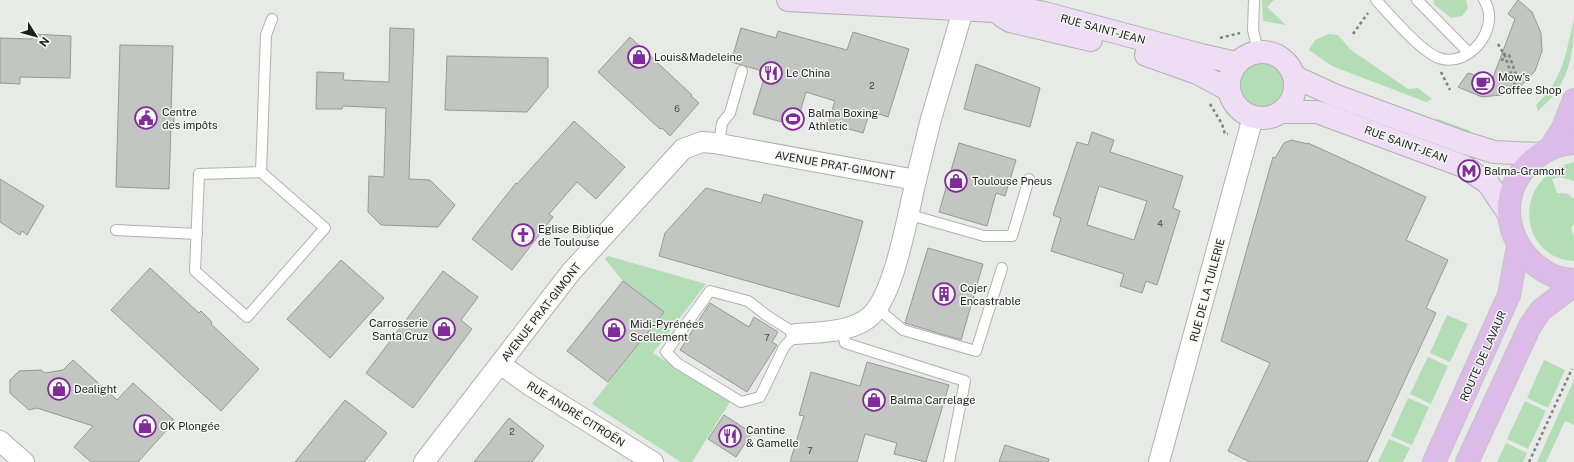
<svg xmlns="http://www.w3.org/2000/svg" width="1574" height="462" font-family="'Public Sans',sans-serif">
<rect width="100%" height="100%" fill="#e8eae8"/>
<g fill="#b2ddb5">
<polygon points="1262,0 1274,0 1267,7 1286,25 1263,21"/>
<polygon points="1434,0 1466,0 1468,8 1462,16 1451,18 1434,4"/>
<path d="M1574 19C1574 58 1568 85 1538 111L1536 105C1563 80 1566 53 1574 19Z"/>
<polygon points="1329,34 1338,35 1351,50 1408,89 1418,88 1432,99 1426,102 1332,66 1309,50 1315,40"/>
<circle cx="1262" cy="85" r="22"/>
<polygon points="1435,118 1471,131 1468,137 1447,130"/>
<path d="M1574 162V181L1559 177 1552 179 1557 193 1568 194 1574 199V224L1571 228 1574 237V261C1519 259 1510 177 1574 162Z"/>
<polygon points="608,256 706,284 653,353 730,402 692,462 681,462 592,404 664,312 623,281 605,259"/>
<polygon points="1447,315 1468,324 1450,362 1430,353"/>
<polygon points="1428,357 1448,366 1431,404 1410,394"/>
<polygon points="1544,360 1565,370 1548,408 1527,398"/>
<polygon points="1574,380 1574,425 1565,421 1546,462 1537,462"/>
<polygon points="1408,398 1429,407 1412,445 1391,436"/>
<polygon points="1525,401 1546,411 1528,449 1507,439"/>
<polygon points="1389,439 1410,448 1403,462 1378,462"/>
<polygon points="1506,443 1527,453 1523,462 1497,462"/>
</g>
<g fill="#c2c5c2" stroke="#979997" fill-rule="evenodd">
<polygon points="1518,0 1532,12 1541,33 1542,51 1535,71 1519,88 1501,95 1482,97 1458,87 1468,73 1492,80 1515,19 1508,14"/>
<polygon points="390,28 414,29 409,179 430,180 455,205 438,227 381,225 368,212 369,176 384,177 386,108 343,106 342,109 316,109 317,72 344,73 343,80 389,82"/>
<polygon points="741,28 776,38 778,31 847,50 853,32 909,49 888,117 870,111 863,133 828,123 835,101 806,92 796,126 753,114 766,72 731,62"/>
<polygon points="33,34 71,36 70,78 20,77 20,84 0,83 0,38 32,39"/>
<polygon points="630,37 692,95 691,96 699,103 670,136 662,128 660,129 598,72"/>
<polygon points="120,45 173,46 171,110 174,110 174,126 171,126 169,189 116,187"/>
<polygon points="447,56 548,58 548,87 527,112 445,110"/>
<polygon points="976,64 1040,88 1030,127 964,109"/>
<polygon points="574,121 625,167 596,199 577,182 549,214 553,217 512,270 472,239 516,183 517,184"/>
<path d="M1092 132 1114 140 1110 152 1183 176 1173 208 1180 211 1157 285 1146 281 1142 293 1120 286 1124 274 1051 251 1061 218 1053 215 1077 142 1088 145ZM1099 186 1147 201 1134 240 1087 225Z"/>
<polygon points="1291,140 1308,144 1308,143 1426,197 1406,240 1448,260 1426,308 1436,313 1367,462 1250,462 1228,451 1270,363 1221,341 1273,157 1275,158 1284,143"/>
<polygon points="959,143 1016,160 1005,196 996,193 987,226 939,212"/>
<polygon points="0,179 44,206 27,235 22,231 20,235 0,222"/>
<polygon points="706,188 761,203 764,194 863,221 839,307 659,256 665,233"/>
<polygon points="928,248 983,264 961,340 905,323"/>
<polygon points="341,260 384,298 330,358 287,319"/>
<polygon points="150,268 199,313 201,311 212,322 211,324 259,369 221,411 111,310"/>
<polygon points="443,271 478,297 461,320 472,329 413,408 366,373"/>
<polygon points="623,281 664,312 608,382 567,351"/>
<polygon points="710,303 749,327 754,317 778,332 772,342 777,345 747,392 680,350"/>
<polygon points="73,360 117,400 133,383 175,421 138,462 91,462 74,447 93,426 37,408 29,410 10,393 10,380 19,371 41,370 45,373 63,370"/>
<polygon points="867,362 949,385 926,462 894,454 897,443 865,434 857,462 790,462 804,416 799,415 811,372 860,386"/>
<polygon points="345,400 387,433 364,462 295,462"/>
<polygon points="724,415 752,433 736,457 708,439"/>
<polygon points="509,418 544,446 532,462 474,462"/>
<polygon points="1005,445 1049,459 1048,462 999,462"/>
</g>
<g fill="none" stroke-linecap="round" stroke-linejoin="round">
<g stroke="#b0b2b0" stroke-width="12">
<g id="lane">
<polyline points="1254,0 1253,30 1258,51"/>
<path d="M1376 0C1390 15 1421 52 1439 58 1469 69 1502 27 1484 0"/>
<polyline points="1417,0 1469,53"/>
<polyline points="719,144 722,123 730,113 742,71"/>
<polyline points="261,172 325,228 247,317 195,271 199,174 261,172 266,35 272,19"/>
<polyline points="907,214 984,236 1012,236 1029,179"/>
<polyline points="116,230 197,234"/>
<polygon points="710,291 748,301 766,315 796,334 784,347 760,397 741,402 677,363 666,352"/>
<polyline points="878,309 903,330 976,351 1002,268"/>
<polyline points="842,329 845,343 965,381 949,462"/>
</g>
</g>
<g stroke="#b0b2b0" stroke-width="22">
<g id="street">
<path d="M796 334C819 332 847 333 867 319 894 301 908 213 916 180"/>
<polyline points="500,364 531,386 653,462"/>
<polyline points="0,441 24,462"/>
<polyline points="424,462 571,272 683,149 702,142 714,143 916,180 931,119 966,0"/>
<polyline points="1159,462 1253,117"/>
</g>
</g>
<g stroke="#b0b2b0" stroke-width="24">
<g id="secondary">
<polyline points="788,0 994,11 1013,7 1044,13 1201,55 1236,63"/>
<polyline points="1002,16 1010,21 1091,40"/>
<circle cx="1262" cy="85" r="33"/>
<polyline points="1146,55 1197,73 1229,90"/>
<polyline points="1295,77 1334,95 1462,142 1494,152 1539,154"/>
<polyline points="1282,112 1317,112 1463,166 1488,183 1509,214"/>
</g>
</g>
<g stroke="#c4c4c4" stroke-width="24">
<g id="primary">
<path d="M1574 143C1544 144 1515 169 1510 199 1503 238 1535 279 1574 280"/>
<polyline points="1550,149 1563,128 1574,100"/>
<polyline points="1434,462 1509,295 1518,246"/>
<polyline points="1467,462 1530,326 1541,310 1574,285"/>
</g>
</g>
<g stroke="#7f817f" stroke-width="2.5" stroke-dasharray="3 3" stroke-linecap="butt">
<polyline points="1353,34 1368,13"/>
<polyline points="1220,38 1240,33"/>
<polyline points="1498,44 1505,56 1515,85"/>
<polyline points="1502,61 1504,54 1509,55 1519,83"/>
<polyline points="1441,72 1450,90"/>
<polyline points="1210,104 1222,124 1225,134 1228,134"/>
<polyline points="1529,462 1572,369"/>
</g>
<use href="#lane" stroke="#fff" stroke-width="10"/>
<use href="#street" stroke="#fff" stroke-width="20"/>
<use href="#secondary" stroke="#eeddf4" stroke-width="22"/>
<use href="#primary" stroke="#ddbbe9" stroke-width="22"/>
</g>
<defs>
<g id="shop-ring" transform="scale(1.15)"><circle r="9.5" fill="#f5f8f5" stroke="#812a99" stroke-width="1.5"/><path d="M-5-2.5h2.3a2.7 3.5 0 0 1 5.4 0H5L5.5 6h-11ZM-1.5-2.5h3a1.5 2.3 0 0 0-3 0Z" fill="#812a99"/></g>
<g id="restaurant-ring" transform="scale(1.15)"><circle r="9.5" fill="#f5f8f5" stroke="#812a99" stroke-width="1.5"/><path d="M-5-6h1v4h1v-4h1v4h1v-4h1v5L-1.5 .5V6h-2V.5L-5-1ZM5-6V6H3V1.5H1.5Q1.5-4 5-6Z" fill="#812a99"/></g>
<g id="cafe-ring" transform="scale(1.15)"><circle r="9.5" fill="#f5f8f5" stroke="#812a99" stroke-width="1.5"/><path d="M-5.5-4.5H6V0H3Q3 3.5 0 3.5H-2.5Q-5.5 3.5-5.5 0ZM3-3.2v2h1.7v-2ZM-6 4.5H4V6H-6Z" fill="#812a99"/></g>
<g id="civic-ring" transform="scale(1.15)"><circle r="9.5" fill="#f5f8f5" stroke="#812a99" stroke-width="1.5"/><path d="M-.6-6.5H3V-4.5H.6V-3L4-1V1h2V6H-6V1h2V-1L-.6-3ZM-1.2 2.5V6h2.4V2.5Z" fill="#812a99"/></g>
<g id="stadium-ring" transform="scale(1.15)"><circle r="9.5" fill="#f5f8f5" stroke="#812a99" stroke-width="1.5"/><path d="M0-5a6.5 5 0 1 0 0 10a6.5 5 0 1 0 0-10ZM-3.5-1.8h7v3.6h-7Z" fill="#812a99"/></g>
<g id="metro-ring" transform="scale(1.15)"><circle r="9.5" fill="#f5f8f5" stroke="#812a99" stroke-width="1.5"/><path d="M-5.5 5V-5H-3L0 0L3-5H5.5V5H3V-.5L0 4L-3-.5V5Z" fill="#812a99"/></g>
<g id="church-ring" transform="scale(1.15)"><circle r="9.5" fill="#f5f8f5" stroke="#812a99" stroke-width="1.5"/><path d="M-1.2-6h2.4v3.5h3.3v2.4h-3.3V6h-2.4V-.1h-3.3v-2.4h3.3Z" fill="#812a99"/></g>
<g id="building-ring" transform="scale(1.15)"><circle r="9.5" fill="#f5f8f5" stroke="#812a99" stroke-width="1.5"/><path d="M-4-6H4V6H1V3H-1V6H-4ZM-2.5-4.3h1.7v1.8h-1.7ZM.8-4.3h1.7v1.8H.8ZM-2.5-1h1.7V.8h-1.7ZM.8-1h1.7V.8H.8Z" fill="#812a99"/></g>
</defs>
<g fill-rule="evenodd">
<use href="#shop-ring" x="639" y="57"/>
<use href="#restaurant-ring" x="771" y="73"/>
<use href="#cafe-ring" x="1483" y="83"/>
<use href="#civic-ring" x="146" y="118"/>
<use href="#stadium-ring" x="793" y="119"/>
<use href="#metro-ring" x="1469" y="171"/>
<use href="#shop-ring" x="956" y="181"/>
<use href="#church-ring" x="523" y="235"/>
<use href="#building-ring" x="944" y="294"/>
<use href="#shop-ring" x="444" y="329"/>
<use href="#shop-ring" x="614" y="330"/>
<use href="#shop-ring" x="59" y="389"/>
<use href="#shop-ring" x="874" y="400"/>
<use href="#shop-ring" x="145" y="426"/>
<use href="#restaurant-ring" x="730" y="436"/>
</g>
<g text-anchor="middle" stroke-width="3" stroke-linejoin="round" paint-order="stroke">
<g font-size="9" fill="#464846">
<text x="872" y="89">2</text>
<text x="677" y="112">6</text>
<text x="1160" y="227">4</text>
<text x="767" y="341">7</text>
<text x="512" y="435">2</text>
<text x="810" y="454">7</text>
</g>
<g font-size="11" fill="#1d1e1d" stroke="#f5f8f5">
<text transform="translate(1103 29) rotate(15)" y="4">RUE SAINT-JEAN</text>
<text transform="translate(1406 144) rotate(20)" y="4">RUE SAINT-JEAN</text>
<text transform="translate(835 165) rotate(10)" y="4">AVENUE PRAT-GIMONT</text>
<text transform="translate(1207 290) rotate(-75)" y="4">RUE DE LA TUILERIE</text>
<text transform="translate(541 312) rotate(-52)" y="4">AVENUE PRAT-GIMONT</text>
<text transform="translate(1483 356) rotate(-66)" y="4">ROUTE DE LAVAUR</text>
<text transform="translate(576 414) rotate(32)" y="4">RUE ANDRÉ CITROËN</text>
</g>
<g font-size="11" fill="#1d1e1d" stroke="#f5f8f5" text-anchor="start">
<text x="654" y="61">Louis&amp;Madeleine</text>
<text x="786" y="77">Le China</text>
<text x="1498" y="81">Mow's<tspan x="1498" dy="13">Coffee Shop</tspan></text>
<text x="162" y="116">Centre<tspan x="162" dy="13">des impôts</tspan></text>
<text x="808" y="117">Balma Boxing<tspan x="808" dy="13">Athletic</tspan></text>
<text x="1484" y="175">Balma-Gramont</text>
<text x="972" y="185">Toulouse Pneus</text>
<text x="538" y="233">Eglise Biblique<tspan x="538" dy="13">de Toulouse</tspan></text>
<text x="960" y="292">Cojer<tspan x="960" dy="13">Encastrable</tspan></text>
<text x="428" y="327" text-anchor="end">Carrosserie<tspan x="428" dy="13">Santa Cruz</tspan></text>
<text x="630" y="328">Midi-Pyrénées<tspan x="630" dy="13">Scellement</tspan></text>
<text x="74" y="393">Dealight</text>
<text x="890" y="404">Balma Carrelage</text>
<text x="160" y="430">OK Plongée</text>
<text x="746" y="434">Cantine<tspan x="746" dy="13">&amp; Gamelle</tspan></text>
</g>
</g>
<g transform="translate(36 36) rotate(126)" stroke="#f5f8f5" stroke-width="3" paint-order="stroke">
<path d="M0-3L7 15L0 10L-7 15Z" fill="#1d1e1d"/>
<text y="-6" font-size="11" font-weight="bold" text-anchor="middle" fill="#1d1e1d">N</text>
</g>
</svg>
